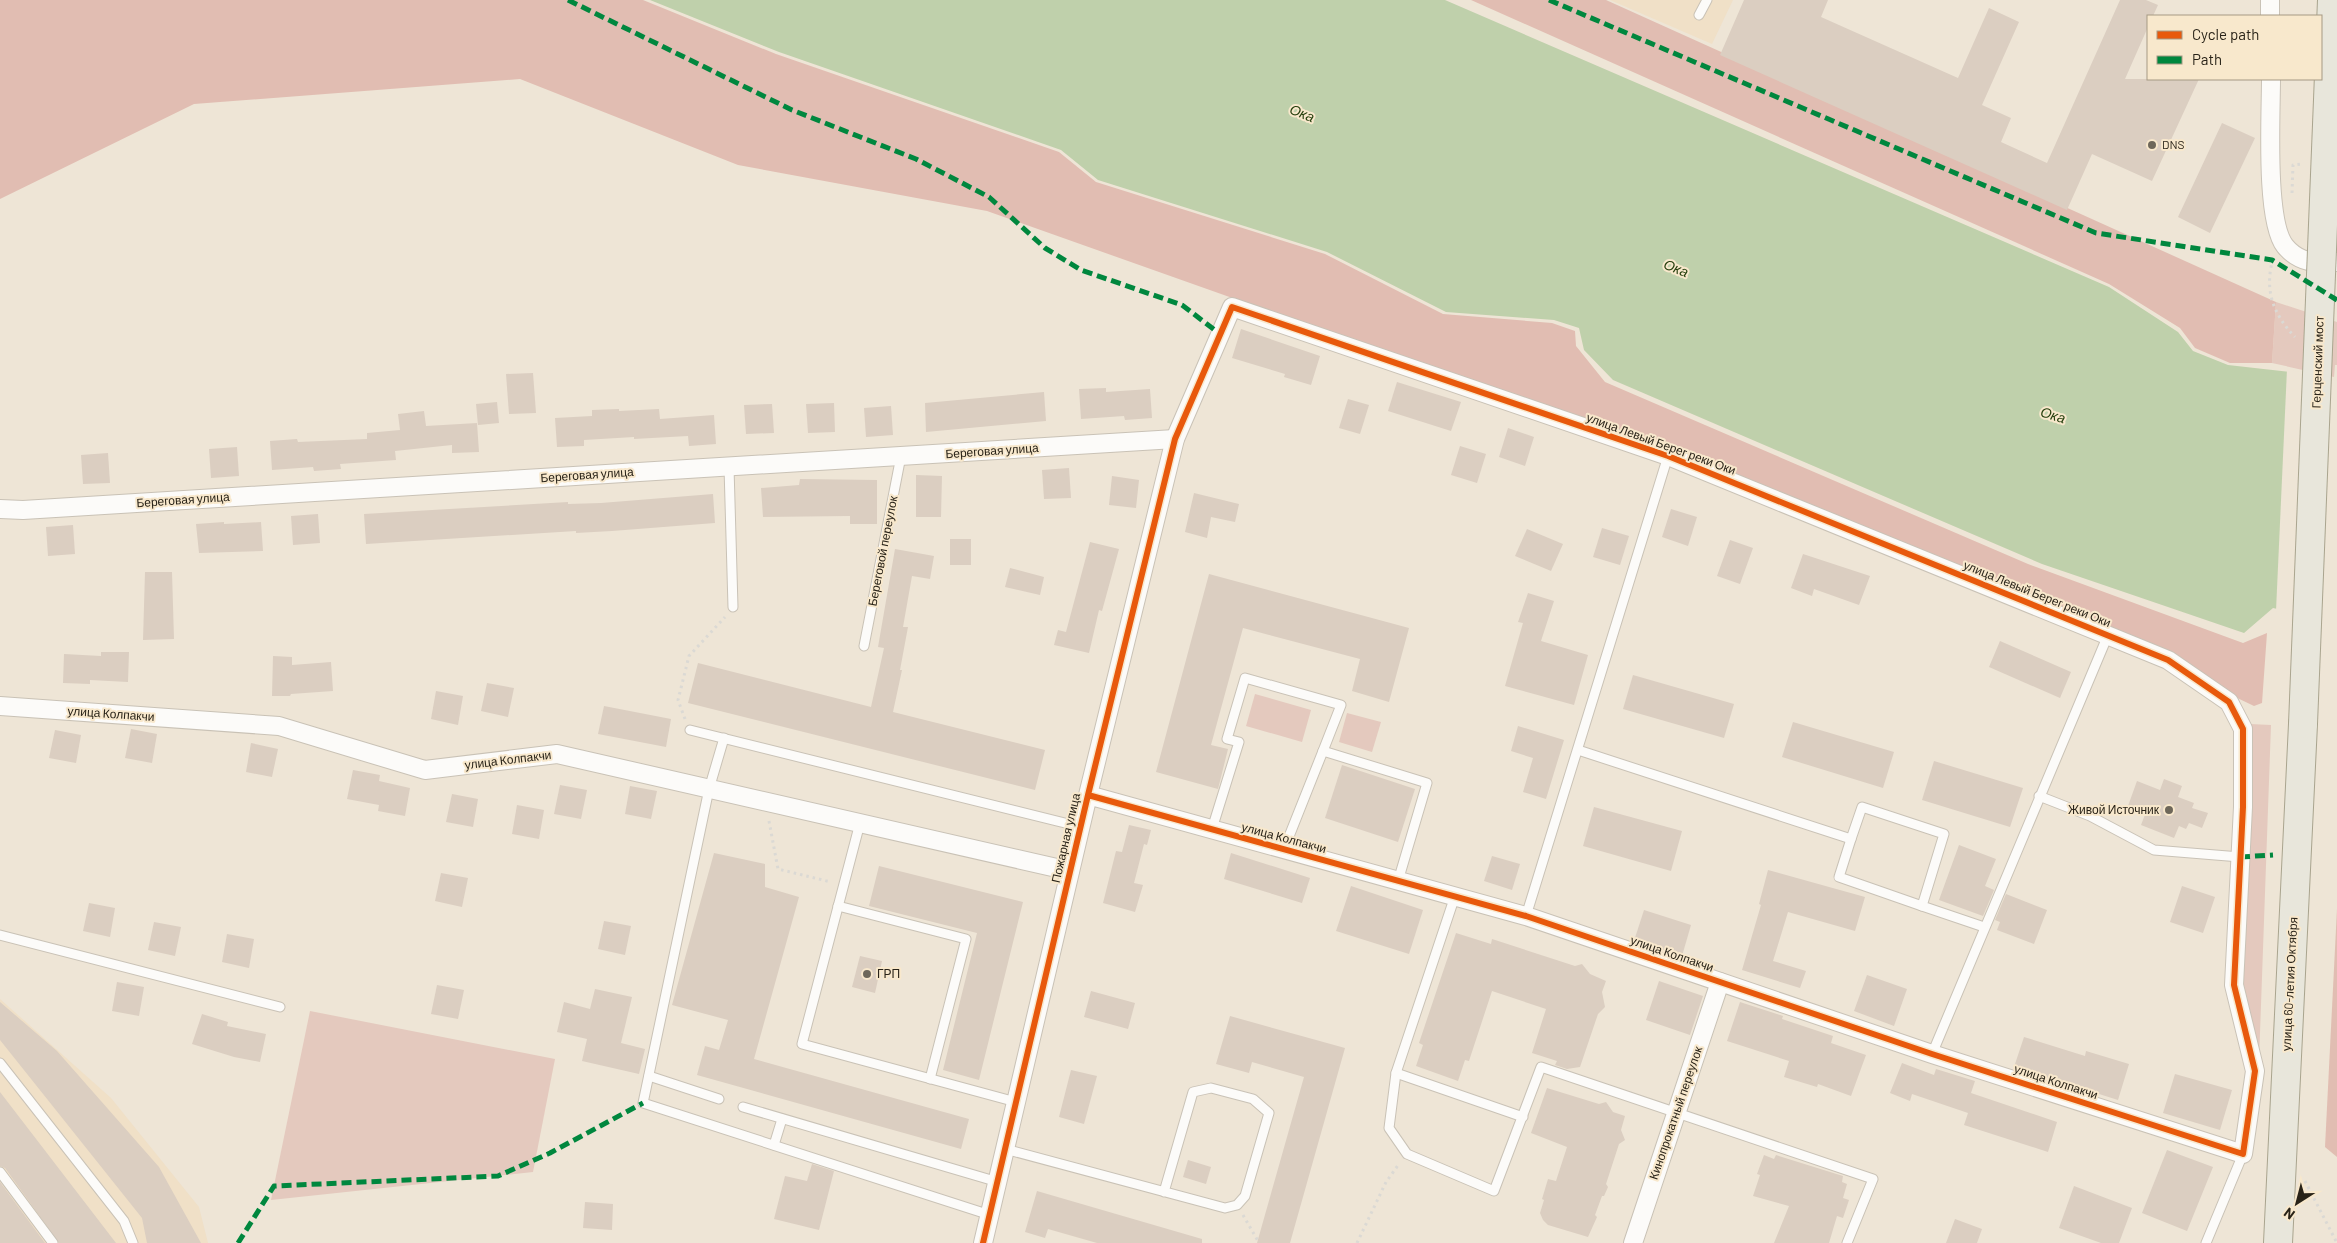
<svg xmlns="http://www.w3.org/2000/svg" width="2337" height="1243" font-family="Barlow,sans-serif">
<rect width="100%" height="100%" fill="#eee5d6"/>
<g fill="#f0e0c7">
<polygon points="1610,0 1733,0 1712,44"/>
<polygon points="0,999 111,1098 199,1207 208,1243 0,1243"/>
</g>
<g fill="#e4c9be">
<polygon points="2276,302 2337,322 2337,365 2335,365 2334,377 2272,363"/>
<polygon points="1255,694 1311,710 1302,742 1246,726"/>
<polygon points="1347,713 1381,722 1372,752 1339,742"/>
<polygon points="2250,724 2271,725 2259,1061 2242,990"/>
<polygon points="310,1011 555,1059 533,1172 271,1200"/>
</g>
<g fill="#e1bdb2">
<polygon points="0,0 643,0 776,54 1059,152 1096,182 1325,254 1443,314 1552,323 1575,331 1576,346 1605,382 2028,564 2243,643 2267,633 2262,703 2254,706 2208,684 2173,657 1238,300 987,211 738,165 520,79 194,104 0,199"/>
<polygon points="1471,0 1606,0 2276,302 2272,363 2230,363 2195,348 2180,328 2109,284"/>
<polygon points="2337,909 2337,1157 2325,1147"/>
</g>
<polygon fill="#bfd0ab" points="650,0 1445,0 2109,287 2178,332 2193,351 2228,365 2291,372 2337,622 2273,608 2244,633 2042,564 1613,380 1584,350 1579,328 1554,320 1446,312 1327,252 1098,180 1061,150 779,52"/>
<polygon fill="#eee5d6" points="2287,369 2337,381 2337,625 2276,611"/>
<g fill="#dbcec1">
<polygon points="1744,0 1828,0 1821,17 1958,78 1989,8 2019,22 1982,105 2011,118 2001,142 2047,163 2120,0 2146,0 2158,5 2153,16 2148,16 2148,27 2125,79 2199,79 2152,181 2092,154 2067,210 1720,55"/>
<polygon points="2222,123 2255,138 2210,233 2178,217"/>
<polygon points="1241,329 1320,356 1311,385 1284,377 1285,374 1232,358"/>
<polygon points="533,373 536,413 509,414 506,374"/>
<polygon points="1397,382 1461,402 1451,431 1388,411"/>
<polygon points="1106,388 1106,392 1150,389 1152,418 1125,420 1124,416 1081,419 1079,389"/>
<polygon points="1044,392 1046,421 926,432 925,403"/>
<polygon points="1348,399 1369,405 1360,434 1339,428"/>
<polygon points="497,402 499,423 478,425 476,404"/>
<polygon points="834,403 835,432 808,433 806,404"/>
<polygon points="772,404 774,433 746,434 744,405"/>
<polygon points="891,406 893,435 866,437 864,408"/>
<polygon points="619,409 619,411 659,409 660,419 714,415 716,444 689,446 688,436 634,439 634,437 584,440 584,446 557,447 555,418 592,416 592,410"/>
<polygon points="424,411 426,426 477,423 479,452 452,453 452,445 395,451 396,460 340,464 341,469 314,471 313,467 272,470 270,441 297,439 298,442 367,439 367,433 400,430 398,414"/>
<polygon points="1508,428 1534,437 1525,466 1499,457"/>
<polygon points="1460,446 1486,454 1477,483 1451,475"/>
<polygon points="237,447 239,476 211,478 209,449"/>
<polygon points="108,453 110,483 83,484 81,455"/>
<polygon points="1069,468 1071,498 1044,499 1042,470"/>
<polygon points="916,475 942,476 941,517 916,517"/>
<polygon points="1112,476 1139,480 1136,508 1109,505"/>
<polygon points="800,479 877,480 877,524 850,524 850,516 763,517 761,488 799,485"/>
<polygon points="1194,493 1239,504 1235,522 1211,517 1207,538 1185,532"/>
<polygon points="713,494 715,523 612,531 576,533 576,531 366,544 364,514 568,502 568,504 601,503"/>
<polygon points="1671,509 1697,517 1688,546 1662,537"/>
<polygon points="318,514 320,543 293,545 291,516"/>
<polygon points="224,522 224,524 261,522 263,551 199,553 196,524"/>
<polygon points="73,525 75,554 48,556 46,527"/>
<polygon points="1602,528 1629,536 1620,565 1593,557"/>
<polygon points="1527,529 1563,544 1551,571 1515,556"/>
<rect x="950" y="539" width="21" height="26"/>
<polygon points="1730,540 1753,548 1740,584 1717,576"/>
<polygon points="1090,542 1119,549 1102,611 1099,610 1089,653 1054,645 1058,630 1066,632"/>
<polygon points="895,549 934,556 930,579 912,576 903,627 908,627 900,670 902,670 893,712 1045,750 1035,790 688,703 698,663 871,707 884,648 878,647"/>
<polygon points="1803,554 1870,576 1859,605 1814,589 1812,596 1791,588"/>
<polygon points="1010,568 1044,577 1040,595 1005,587"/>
<polygon points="145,572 172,572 174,639 143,640"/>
<polygon points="1209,574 1409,628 1389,702 1352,691 1360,659 1243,628 1211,745 1228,749 1218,789 1156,772"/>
<polygon points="1528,593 1554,601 1541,641 1588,655 1574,705 1505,686 1523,623 1518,622"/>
<polygon points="2000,641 2071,672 2060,698 1989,667"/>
<polygon points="101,652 129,652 128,682 90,680 90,684 63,683 64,654 101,656"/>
<polygon points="273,656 292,657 292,665 331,662 333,691 291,694 290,696 272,696"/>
<polygon points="1633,675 1734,704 1724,738 1623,709"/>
<polygon points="487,683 514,688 508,717 481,711"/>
<polygon points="436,691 463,696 458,725 431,719"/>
<polygon points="604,706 671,719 666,747 598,734"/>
<polygon points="1793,722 1894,752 1883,788 1782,757"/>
<polygon points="1518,726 1564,740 1546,799 1523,792 1533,758 1511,751"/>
<polygon points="131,729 157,734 152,763 125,758"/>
<polygon points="55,730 81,735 76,763 49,758"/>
<polygon points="251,743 278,749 272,777 246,772"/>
<polygon points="1934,761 2023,788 2010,827 1922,800"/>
<polygon points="1342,765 1415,789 1398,842 1325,818"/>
<polygon points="353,770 380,775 379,781 410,788 405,816 378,811 379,805 347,799"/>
<polygon points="2164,779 2182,786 2178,797 2194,803 2192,808 2208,813 2202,828 2189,823 2186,829 2179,826 2174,838 2141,825 2146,812 2128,806 2137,781 2160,790"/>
<polygon points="560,785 587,790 581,819 554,814"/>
<polygon points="630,786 657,791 651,819 625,814"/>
<polygon points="452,794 478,799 473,827 446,822"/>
<polygon points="517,805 544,810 539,839 512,834"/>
<polygon points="1594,807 1682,831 1671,871 1583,846"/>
<polygon points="1129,825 1151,830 1147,845 1144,844 1134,883 1143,885 1135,912 1103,903 1116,851 1122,852"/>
<polygon points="1959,845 1996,859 1985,886 1994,890 1983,916 1939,900"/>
<polygon points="714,853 765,864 765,887 799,897 754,1059 969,1119 961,1149 697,1075 705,1046 719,1050 728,1020 672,1005"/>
<polygon points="1231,853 1310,878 1302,903 1224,879"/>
<polygon points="1492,856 1520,864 1512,890 1484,881"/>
<polygon points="879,866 1023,902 979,1080 943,1070 977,933 869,906"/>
<polygon points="1768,870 1865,897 1855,931 1788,912 1773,961 1806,971 1800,988 1742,970 1761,905 1759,904"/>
<polygon points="441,873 468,878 462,907 435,901"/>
<polygon points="1351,886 1423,910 1409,954 1336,931"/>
<polygon points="2182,886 2215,897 2203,933 2170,922"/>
<polygon points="2006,894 2047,910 2034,944 1997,930 2000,922 1995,920"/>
<polygon points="89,903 115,908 110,937 83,931"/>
<polygon points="1644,910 1691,925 1682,956 1634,941"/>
<polygon points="604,921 631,926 625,955 598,949"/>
<polygon points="154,922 181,927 175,956 148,950"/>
<polygon points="1456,933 1491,944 1492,939 1575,966 1582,964 1590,974 1606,981 1602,992 1605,1007 1598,1014 1580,1067 1567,1069 1555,1065 1557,1061 1532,1053 1546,1009 1492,991 1469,1061 1465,1060 1458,1081 1416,1066 1423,1045 1419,1043"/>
<polygon points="227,934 254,939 249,968 222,962"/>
<polygon points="860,956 882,961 875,993 852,987"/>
<polygon points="1867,975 1907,989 1894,1026 1854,1011"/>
<polygon points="1659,981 1703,996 1690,1035 1646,1020"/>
<polygon points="117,982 144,987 139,1016 112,1011"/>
<polygon points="437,985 464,990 458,1019 431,1014"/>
<polygon points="595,989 632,997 621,1043 645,1049 639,1074 582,1061 587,1039 557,1032 564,1002 590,1009"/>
<polygon points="1091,991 1135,1003 1128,1029 1084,1017"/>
<polygon points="0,1002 57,1051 159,1167 201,1243 147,1243 142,1218 0,1040"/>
<polygon points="1740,1002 1783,1016 1782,1019 1833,1036 1831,1043 1866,1055 1851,1096 1818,1084 1817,1087 1784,1077 1789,1061 1727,1041"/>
<polygon points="202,1014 228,1022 227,1026 266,1034 260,1062 234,1057 192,1044"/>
<polygon points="1230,1016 1345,1048 1290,1243 1257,1243 1304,1077 1252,1062 1249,1073 1216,1064"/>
<polygon points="2024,1037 2085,1056 2086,1051 2129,1064 2118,1100 2014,1067"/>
<polygon points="1902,1063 1934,1075 1936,1069 1975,1081 1971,1093 2057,1122 2048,1152 1964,1125 1968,1113 1912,1094 1910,1101 1890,1093"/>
<polygon points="1071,1070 1097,1076 1084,1124 1059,1117"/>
<polygon points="2175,1074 2232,1090 2220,1130 2163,1113"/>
<polygon points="1547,1088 1599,1104 1606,1102 1613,1112 1625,1116 1621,1130 1625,1140 1619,1144 1606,1184 1608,1187 1604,1196 1602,1196 1595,1215 1597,1217 1588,1237 1548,1225 1543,1220 1540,1213 1544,1200 1542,1199 1548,1179 1556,1181 1567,1147 1531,1133"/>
<polygon points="0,1092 116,1243 59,1243 5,1168 0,1166"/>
<polygon points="2167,1150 2213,1167 2187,1231 2142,1213"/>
<polygon points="1764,1155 1774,1159 1776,1155 1843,1176 1842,1182 1847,1184 1843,1198 1849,1200 1843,1218 1837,1216 1829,1243 1774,1243 1789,1206 1753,1196 1760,1175 1757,1174"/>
<polygon points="1188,1160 1211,1167 1206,1184 1183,1177"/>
<polygon points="812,1164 834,1171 819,1230 774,1219 785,1176 807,1181"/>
<polygon points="0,1182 45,1243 0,1243"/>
<polygon points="2074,1186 2132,1208 2119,1243 2101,1243 2059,1228"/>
<polygon points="1037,1191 1202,1239 1202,1243 1097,1243 1048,1229 1045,1238 1025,1232"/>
<polygon points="585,1202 613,1204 612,1230 583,1228"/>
<polygon points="1955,1219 1982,1229 1977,1243 1946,1243"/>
</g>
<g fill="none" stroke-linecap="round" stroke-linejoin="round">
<g stroke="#c9c2b6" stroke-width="11">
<g id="service">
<polyline points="1699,15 1707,0"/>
<polyline points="729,467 733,607"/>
<polyline points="864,646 901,456"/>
<polyline points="690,730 1081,827"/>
<polyline points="724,738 709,789 643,1103 990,1215"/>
<polyline points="1578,750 1851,839 1862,807 1944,834 1922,906 1984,927"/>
<polyline points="2039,796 2090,816 2154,850 2240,857"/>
<polyline points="860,823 802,1044 1016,1102"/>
<polyline points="1212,829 1239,742 1227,739 1245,678 1341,705 1323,751 1427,783 1398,881"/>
<polyline points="1851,839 1839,877 1922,906"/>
<polyline points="1284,849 1323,751"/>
<polyline points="1455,896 1396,1073 1389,1128 1407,1154 1494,1191 1541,1067 1873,1179 1847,1243"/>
<polyline points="838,906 966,939 930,1079"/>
<polyline points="1526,916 1668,456"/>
<polyline points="0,935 280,1007"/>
<polyline points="1932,1054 2108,635"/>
<polyline points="0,1063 124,1221 133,1243"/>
<polyline points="1396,1073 1523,1117"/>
<polyline points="649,1076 719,1099"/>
<polyline points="743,1107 998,1182"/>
<polyline points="774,1145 782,1119"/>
<polyline points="1005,1149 1225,1208 1237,1205 1245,1196 1269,1113 1253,1099 1211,1088 1193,1092 1164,1192"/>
<polyline points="0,1172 53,1243"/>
<polyline points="2206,1243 2243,1154"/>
</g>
</g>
<g stroke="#c9c2b6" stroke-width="20">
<g id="minor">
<polyline points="2270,0 2270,16"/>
<path d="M2271 79C2271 114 2265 221 2285 246 2298 262 2318 265 2337 262"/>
<polyline points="0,509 23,510 1175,439"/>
<polyline points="0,706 279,726 425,770 557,754 1070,871"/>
<polyline points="983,1243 1088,795 1175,439 1232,307 1668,456 2168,660 2229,702 2243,729 2243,807 2234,985 2255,1071 2243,1154 1932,1054 1526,916 1088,795"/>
<polyline points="1633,1243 1720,982"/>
</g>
</g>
<g stroke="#a9a48e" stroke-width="30">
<polyline id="primary" points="2278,1243 2303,724"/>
</g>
<g stroke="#dbd9d4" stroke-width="3" stroke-dasharray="2.5 4" stroke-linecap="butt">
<polyline points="2292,193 2293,165 2302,164"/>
<path d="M2273 259C2264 290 2273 314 2295 337"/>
<polyline points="685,719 678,700 689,656 725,617"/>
<polyline points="769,821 778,869 831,882"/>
<polyline points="2305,1181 2337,1243"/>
<polyline points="1243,1215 1258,1241"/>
<polyline points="1357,1243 1386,1182 1399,1164"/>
</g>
<use href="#service" stroke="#fcfbf9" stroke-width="9"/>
<use href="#minor" stroke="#fcfbf9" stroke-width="18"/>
<use href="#primary" stroke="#e8e6db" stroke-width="28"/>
<g stroke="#a9a48e" stroke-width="30" stroke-linecap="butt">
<polyline id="primary-bridge" points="2303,724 2332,0"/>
</g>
<use href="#primary-bridge" stroke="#e8e6db" stroke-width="28"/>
<g stroke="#00873e" stroke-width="5" stroke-dasharray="10 5" stroke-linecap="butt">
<polyline points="568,0 792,110 916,159 989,197 1045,248 1081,270 1182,305 1220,334"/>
<polyline points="1549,0 2096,233 2272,260 2337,300"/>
<polyline points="2240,857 2273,855"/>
<polyline points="238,1243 274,1186 498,1176 550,1153 643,1103"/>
</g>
<g stroke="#f8e8cc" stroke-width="9">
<polyline id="cycleway" points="983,1243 1088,795 1175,439 1232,307 1668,456 2168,660 2229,702 2243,729 2243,807 2234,985 2255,1071 2243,1154 1932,1054 1526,916 1088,795"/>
</g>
<use href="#cycleway" stroke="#e8590c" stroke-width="6"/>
</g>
<g fill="#6e675a" stroke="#f8e8cc" stroke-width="2">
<circle cx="2152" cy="145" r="5"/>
<circle cx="2169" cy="810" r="5"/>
<circle cx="867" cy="974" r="5"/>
</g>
<g text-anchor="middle" stroke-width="4" stroke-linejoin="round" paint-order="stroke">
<g font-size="12" fill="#292318" stroke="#f8e8cc" text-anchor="start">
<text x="2162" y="149">DNS</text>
<text x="2159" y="814" text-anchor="end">Живой Источник</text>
<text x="877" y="978">ГРП</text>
</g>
<g font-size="12" fill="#292318" stroke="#f8e8cc">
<text transform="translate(2318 362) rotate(-88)" y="4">Герценский мост</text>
<text transform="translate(1661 444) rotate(20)" y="4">улица Левый Берег реки Оки</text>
<text transform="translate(992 451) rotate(-4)" y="4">Береговая улица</text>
<text transform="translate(587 475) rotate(-4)" y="4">Береговая улица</text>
<text transform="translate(183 500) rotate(-4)" y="4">Береговая улица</text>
<text transform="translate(883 551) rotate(-79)" y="4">Береговой переулок</text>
<text transform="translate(2037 594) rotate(22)" y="4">улица Левый Берег реки Оки</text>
<text transform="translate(111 714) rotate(4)" y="4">улица Колпакчи</text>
<text transform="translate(508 760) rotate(-7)" y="4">улица Колпакчи</text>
<text transform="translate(1066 838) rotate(-77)" y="4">Пожарная улица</text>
<text transform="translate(1284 838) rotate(15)" y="4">улица Колпакчи</text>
<text transform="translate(1672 954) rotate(19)" y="4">улица Колпакчи</text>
<text transform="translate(2290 984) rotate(-87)" y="4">улица 60-летия Октября</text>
<text transform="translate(2056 1082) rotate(18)" y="4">улица Колпакчи</text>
<text transform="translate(1676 1113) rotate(-71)" y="4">Кинопрокатный переулок</text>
</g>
<g font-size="14" font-style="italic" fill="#253f0d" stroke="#f8e8cc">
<text transform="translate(1302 113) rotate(22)" y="5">Ока</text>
<text transform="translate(1676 268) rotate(22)" y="5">Ока</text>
<text transform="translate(2053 415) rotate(17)" y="5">Ока</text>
</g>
</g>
<rect x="2147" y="15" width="175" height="65" fill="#f8e8cc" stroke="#a59984"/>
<rect x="2157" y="31" width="25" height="8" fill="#e8590c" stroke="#a59984"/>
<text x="2192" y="40" font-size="15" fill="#292318">Cycle path</text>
<rect x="2157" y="56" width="25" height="8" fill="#00873e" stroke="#a59984"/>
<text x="2192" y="65" font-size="15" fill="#292318">Path</text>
<g transform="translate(2297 1203) rotate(216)" stroke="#f8e8cc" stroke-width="4" paint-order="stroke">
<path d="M0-4L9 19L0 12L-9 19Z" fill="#292318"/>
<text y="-8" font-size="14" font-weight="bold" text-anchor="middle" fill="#292318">N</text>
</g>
</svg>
